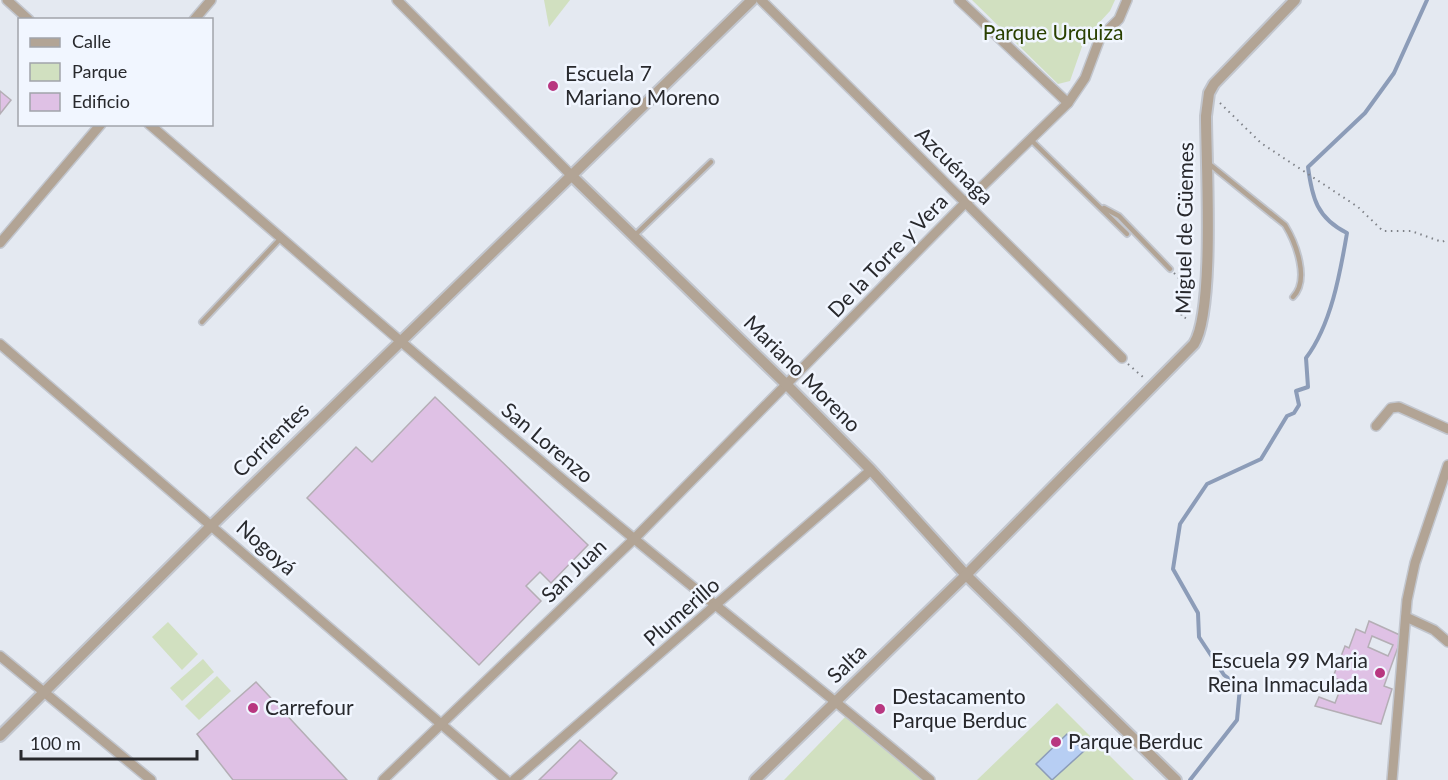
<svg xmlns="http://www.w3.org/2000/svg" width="1448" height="780" font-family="Lato,sans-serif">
<rect width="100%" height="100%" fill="#e4e9f1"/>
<g fill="#d1e0c0">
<polygon points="544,0 570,0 549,27"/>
<polygon points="972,0 1115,0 1110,11 1085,38 1070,81 1058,84"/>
<polygon points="168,622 198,654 182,670 152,637"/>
<polygon points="203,659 214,672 182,701 170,688"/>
<polygon points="217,676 231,691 199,720 185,706"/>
<polygon points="1057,703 1134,780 977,780"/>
<polygon points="848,714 923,780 784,780"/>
</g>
<polygon fill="#b7cef3" stroke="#8c9cb8" stroke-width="1.5" points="1067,734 1084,751 1052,780 1036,764"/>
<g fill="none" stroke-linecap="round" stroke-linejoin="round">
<path stroke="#8c9cb8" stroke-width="4" d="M1190 780 1237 720 1240 687 1224 675 1199 637 1198 613 1173 569 1180 524 1207 484 1261 459 1287 416 1294 413 1299 405 1296 391 1308 387 1306 358C1331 325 1340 274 1347 233 1317 218 1312 198 1308 167L1365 113 1394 73 1427 0"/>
</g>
<g fill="#dfc1e5" stroke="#b4aeb5" stroke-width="1.5" fill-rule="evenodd">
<polygon points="0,91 11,100 0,114"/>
<polygon points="435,397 588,545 551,583 540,572 526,586 541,601 479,665 307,498 356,447 372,462"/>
<path d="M1369 621 1402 636 1384 686 1392 689 1381 724 1315 706 1319 697 1335 703 1343 682 1333 677 1345 646 1349 648 1356 629 1365 633ZM1372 636 1393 645 1388 656 1368 647Z"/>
<polygon points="256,682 347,780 233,780 197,734"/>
<polygon points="580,740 617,773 611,780 539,780"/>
</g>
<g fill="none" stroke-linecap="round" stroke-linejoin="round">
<g stroke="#c2c6ce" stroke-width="8">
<g id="service">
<polyline points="1030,139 1127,234"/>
<path d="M1208 163 1285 225C1296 243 1310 280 1293 297"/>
<polyline points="1104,208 1119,216 1170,269"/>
<polyline points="634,236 711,162"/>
<polyline points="202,322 281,238"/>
</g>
</g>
<g stroke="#c2c6ce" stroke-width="12">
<g id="minor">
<polyline points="7,0 29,20"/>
<polyline points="397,0 572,176"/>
<polyline points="761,0 1122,358"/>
<polyline points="959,0 1068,103"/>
<polyline points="194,20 211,0"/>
<path d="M149 124C310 262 469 403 632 537 731 619 832 697 930 780"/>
<polyline points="0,243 101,124"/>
<polyline points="0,344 506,780"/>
<polyline points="1376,426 1391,408 1399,407 1448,429"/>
<polyline points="1406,617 1434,630 1448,642"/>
<polyline points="0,656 151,780"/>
<polyline points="383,780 634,539 965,203 1068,103 1085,78 1100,38 1119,19 1127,0"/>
<polyline points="514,780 871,470"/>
<polyline points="1392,780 1407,600 1415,563 1448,465"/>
</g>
</g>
<g stroke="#c2c6ce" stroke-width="14">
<g id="tertiary">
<polyline points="572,176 787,385 871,470 966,575 1176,780"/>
<polyline points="0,736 212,525 752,0"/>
<path d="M755 780 966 575 1194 344C1215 310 1206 163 1206 116L1209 93 1214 84 1295 0"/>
</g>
</g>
<g stroke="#7f8288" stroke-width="2" stroke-dasharray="1.5 4.5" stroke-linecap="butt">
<polyline points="1220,103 1261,143 1358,207 1383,231 1411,231 1442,242 1448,239"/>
<polyline points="1174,273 1189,289 1181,316 1190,320"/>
<polyline points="1128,364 1144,378"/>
</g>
<use href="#service" stroke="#b2a495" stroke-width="4.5"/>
<use href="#minor" stroke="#b2a495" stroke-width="9"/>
<use href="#tertiary" stroke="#b2a495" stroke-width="10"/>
</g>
<g fill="#b83780" stroke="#f1f6ff" stroke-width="2">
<circle cx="553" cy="86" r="6"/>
<circle cx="1380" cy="673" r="6"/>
<circle cx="253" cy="708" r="6"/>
<circle cx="880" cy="709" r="6"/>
<circle cx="1056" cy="742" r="6"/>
</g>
<g text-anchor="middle" stroke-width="5" stroke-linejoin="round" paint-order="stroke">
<g font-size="21" fill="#2a4000" stroke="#f1f6ff">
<text x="1053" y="40">Parque Urquiza</text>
</g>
<g font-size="21" fill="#28292d" stroke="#f1f6ff" text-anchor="start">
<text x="565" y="81">Escuela 7<tspan x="565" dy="24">Mariano Moreno</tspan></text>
<text x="1368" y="668" text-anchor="end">Escuela 99 Maria<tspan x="1368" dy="24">Reina Inmaculada</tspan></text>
<text x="892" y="704">Destacamento<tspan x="892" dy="24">Parque Berduc</tspan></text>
<text x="265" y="715">Carrefour</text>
<text x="1068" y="749">Parque Berduc</text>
</g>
<g font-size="21" fill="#28292d" stroke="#f1f6ff">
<text transform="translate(954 166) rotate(45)" y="7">Azcuénaga</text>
<text transform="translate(1185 228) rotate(-89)" y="7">Miguel de Güemes</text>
<text transform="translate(888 256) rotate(-46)" y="7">De la Torre y Vera</text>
<text transform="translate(802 374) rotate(45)" y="7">Mariano Moreno</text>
<text transform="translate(271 440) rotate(-44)" y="7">Corrientes</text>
<text transform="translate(547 443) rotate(40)" y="7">San Lorenzo</text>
<text transform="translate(266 548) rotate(41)" y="7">Nogoyá</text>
<text transform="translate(574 571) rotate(-44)" y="7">San Juan</text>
<text transform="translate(682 612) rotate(-41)" y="7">Plumerillo</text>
<text transform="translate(847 664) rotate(-44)" y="7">Salta</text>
</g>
</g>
<rect x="18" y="18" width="195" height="108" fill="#f1f6ff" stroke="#a1a4ab" stroke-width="1.5"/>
<rect x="30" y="38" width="30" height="9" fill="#b2a495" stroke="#a1a4ab" stroke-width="1.5"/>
<text x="72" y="48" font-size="18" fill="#28292d">Calle</text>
<rect x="30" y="63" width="30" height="18" fill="#d1e0c0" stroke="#a1a4ab" stroke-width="1.5"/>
<text x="72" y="78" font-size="18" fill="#28292d">Parque</text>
<rect x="30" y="93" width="30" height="18" fill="#dfc1e5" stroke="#a1a4ab" stroke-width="1.5"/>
<text x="72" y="108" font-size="18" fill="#28292d">Edificio</text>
<path d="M21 750v9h176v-9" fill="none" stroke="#28292d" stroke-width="3"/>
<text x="30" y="750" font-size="18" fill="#28292d" stroke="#f1f6ff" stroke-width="4.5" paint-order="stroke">100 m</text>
</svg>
